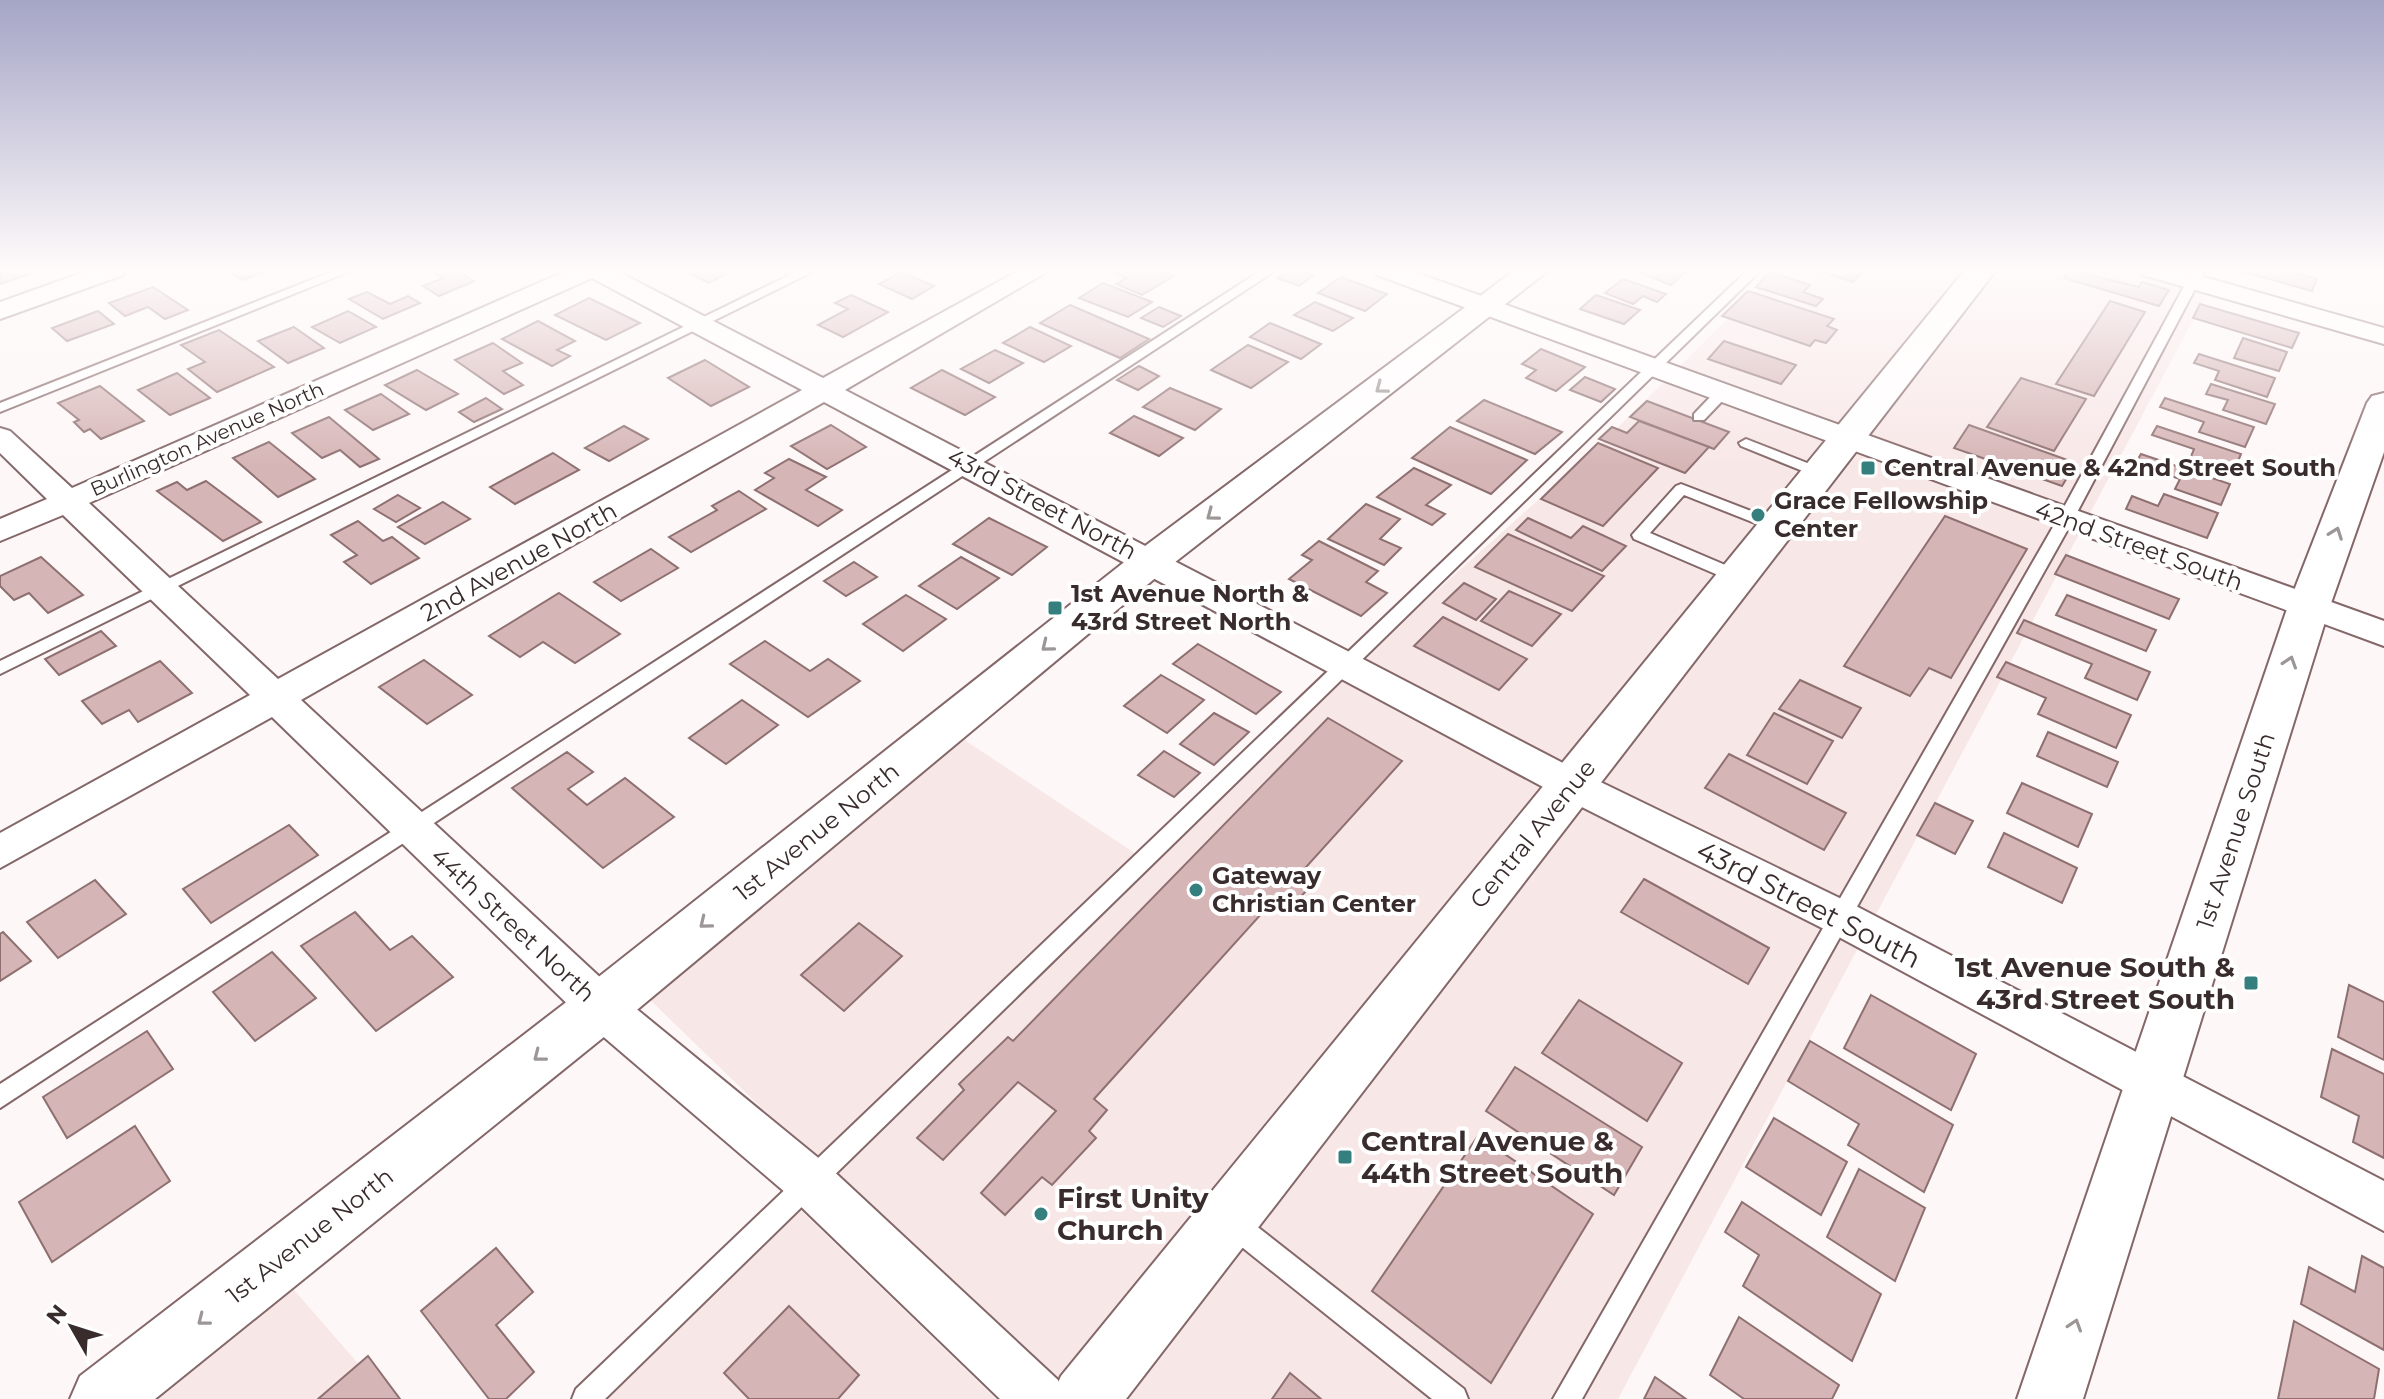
<svg xmlns="http://www.w3.org/2000/svg" width="2384" height="1399" font-family="Montserrat,sans-serif">
<rect width="100%" height="100%" fill="#fef7f7"/>
<g fill="#f8e7e7">
<polygon points="1777,270 1963,270 1836,427 1677,369"/>
<polygon points="1999,270 2132,270 2208,292 2087,519 1868,439"/>
<polygon points="1665,381 1825,440 1562,763 1361,658 1600,445"/>
<polygon points="1858,453 2079,534 1874,918 1601,783"/>
<polygon points="1341,677 1544,786 1060,1379 829,1164 769,1115 646,996 960,737 1139,856"/>
<polygon points="1583,807 1859,946 1618,1399 1122,1399"/>
<polygon points="791,1201 996,1399 584,1399"/>
<polygon points="288,1283 389,1399 143,1399"/>
</g>
<g fill="#d6b5b6" stroke="#8e7071" stroke-width="2">
<polygon points="0,270 41,270 0,284"/>
<polygon points="226,270 258,270 262,273 242,280"/>
<polygon points="429,270 465,270 460,273 474,281 439,296 423,286 443,278"/>
<polygon points="683,270 734,270 709,283"/>
<polygon points="1120,270 1159,270 1174,276 1142,295 1116,284 1127,278 1115,273"/>
<polygon points="1288,270 1299,270 1314,275 1299,286 1277,278"/>
<polygon points="1635,270 1675,270 1684,273 1671,285"/>
<polygon points="1816,270 1864,270 1853,282"/>
<polygon points="2070,270 2139,287 2142,282 2169,290 2159,306 2064,278"/>
<polygon points="2286,270 2317,279 2312,291 2240,271"/>
<polygon points="901,272 934,286 912,299 879,284"/>
<polygon points="1770,272 1810,285 1803,292 1823,299 1816,306 1756,287"/>
<polygon points="1341,277 1387,294 1365,311 1318,293"/>
<polygon points="1623,279 1666,294 1657,302 1643,296 1633,304 1605,293"/>
<polygon points="1103,283 1152,302 1128,317 1079,298"/>
<polygon points="153,287 188,310 165,319 148,307 125,316 109,303"/>
<polygon points="1748,291 1834,319 1827,326 1837,330 1826,343 1815,340 1810,346 1722,316"/>
<polygon points="367,292 390,304 408,296 420,303 383,319 349,299"/>
<polygon points="851,295 888,312 843,337 818,325 848,309 835,303"/>
<polygon points="1596,295 1640,310 1624,324 1580,309"/>
<polygon points="589,298 640,323 606,340 555,315"/>
<polygon points="2110,301 2145,312 2094,396 2056,384"/>
<polygon points="1315,302 1353,318 1333,331 1294,315"/>
<polygon points="2200,304 2299,333 2292,348 2193,318"/>
<polygon points="1070,305 1149,339 1120,358 1040,323"/>
<polygon points="1159,307 1181,316 1163,327 1141,318"/>
<polygon points="98,311 114,324 67,341 52,328"/>
<polygon points="348,311 376,327 340,343 312,327"/>
<polygon points="538,321 575,341 557,350 570,356 552,366 502,339"/>
<polygon points="1270,323 1321,344 1301,359 1250,337"/>
<polygon points="294,327 324,348 288,363 258,341"/>
<polygon points="1030,327 1071,346 1044,362 1003,343"/>
<polygon points="219,330 274,367 217,392 188,369 205,362 181,345"/>
<polygon points="2243,338 2287,352 2279,371 2234,358"/>
<polygon points="1724,341 1796,365 1781,384 1708,359"/>
<polygon points="493,343 522,363 503,371 523,385 504,394 455,360"/>
<polygon points="1248,345 1288,362 1251,388 1211,370"/>
<polygon points="1541,349 1585,367 1556,391 1526,378 1536,370 1522,364"/>
<polygon points="995,350 1023,363 989,383 961,369"/>
<polygon points="2199,354 2275,378 2267,397 2215,380 2219,371 2194,363"/>
<polygon points="705,360 749,387 711,406 668,378"/>
<polygon points="1139,366 1159,376 1138,390 1117,380"/>
<polygon points="417,370 458,394 426,410 385,385"/>
<polygon points="942,370 995,397 965,415 911,388"/>
<polygon points="177,373 210,398 170,415 138,390"/>
<polygon points="1585,377 1615,389 1601,402 1570,390"/>
<polygon points="2021,378 2086,399 2054,451 1987,427"/>
<polygon points="2211,384 2275,404 2266,424 2223,410 2228,400 2206,394"/>
<polygon points="100,386 144,421 101,439 90,429 84,432 74,422 79,420 58,403"/>
<polygon points="1170,388 1221,409 1195,430 1143,407"/>
<polygon points="381,394 409,414 373,430 345,410"/>
<polygon points="486,398 502,409 474,422 459,412"/>
<polygon points="2165,398 2254,427 2245,447 2199,432 2204,422 2160,407"/>
<polygon points="1484,400 1562,432 1535,454 1457,421"/>
<polygon points="1647,401 1729,432 1714,449 1630,417"/>
<polygon points="1134,416 1183,438 1159,456 1110,433"/>
<polygon points="329,417 379,459 360,467 340,450 322,458 292,433"/>
<polygon points="1639,421 1709,447 1685,473 1599,439 1612,427 1627,433"/>
<polygon points="831,425 866,447 827,469 791,446"/>
<polygon points="1969,425 2076,463 2062,486 1954,448"/>
<polygon points="624,426 648,439 609,461 585,448"/>
<polygon points="2157,426 2241,454 2233,473 2190,459 2194,449 2152,435"/>
<polygon points="1450,427 1527,460 1491,494 1412,458"/>
<polygon points="269,442 315,479 278,497 233,458"/>
<polygon points="1598,443 1658,468 1603,526 1541,499"/>
<polygon points="553,453 579,470 515,504 490,487"/>
<polygon points="2141,454 2230,484 2221,505 2175,489 2180,479 2135,464"/>
<polygon points="789,459 826,477 806,490 842,510 818,526 755,490 774,478 765,473"/>
<polygon points="1414,468 1451,485 1426,505 1445,514 1432,525 1377,497"/>
<polygon points="206,481 261,522 223,541 157,491 177,482 187,490"/>
<polygon points="739,491 766,509 691,552 669,537 717,510 712,506"/>
<polygon points="2164,494 2218,513 2207,538 2126,509 2132,496 2158,506"/>
<polygon points="398,495 420,508 396,522 374,509"/>
<polygon points="443,502 470,519 425,544 398,527"/>
<polygon points="1366,504 1400,519 1380,539 1401,548 1384,565 1328,539"/>
<polygon points="1945,516 2027,549 1951,678 1929,668 1910,696 1844,666"/>
<polygon points="989,518 1047,547 1012,575 953,544"/>
<polygon points="1528,518 1571,538 1583,526 1626,546 1602,571 1516,530"/>
<polygon points="358,521 383,541 392,537 419,558 371,584 344,562 357,555 331,535"/>
<polygon points="1508,534 1604,576 1572,611 1475,567"/>
<polygon points="1319,541 1378,571 1366,582 1387,593 1361,616 1289,579 1312,560 1302,555"/>
<polygon points="651,549 678,568 621,601 594,582"/>
<polygon points="2066,555 2179,599 2169,619 2055,574"/>
<polygon points="41,557 83,595 48,613 29,593 14,600 0,586 0,576"/>
<polygon points="961,557 999,578 957,609 919,586"/>
<polygon points="854,562 877,577 846,596 824,581"/>
<polygon points="1464,583 1496,599 1476,620 1443,603"/>
<polygon points="1509,591 1561,614 1532,646 1481,621"/>
<polygon points="559,593 620,634 575,663 543,642 520,657 489,636"/>
<polygon points="906,595 946,619 903,651 863,624"/>
<polygon points="2067,595 2156,630 2146,651 2056,615"/>
<polygon points="1443,617 1527,659 1499,690 1414,646"/>
<polygon points="2024,620 2150,672 2137,700 2085,678 2092,664 2017,633"/>
<polygon points="101,631 116,646 59,675 45,659"/>
<polygon points="765,641 810,671 828,659 860,681 808,717 730,664"/>
<polygon points="1198,644 1281,692 1256,714 1173,664"/>
<polygon points="424,660 472,695 427,724 379,687"/>
<polygon points="160,661 192,693 138,722 129,710 102,724 82,701"/>
<polygon points="2006,662 2131,715 2116,748 2038,714 2046,698 1997,677"/>
<polygon points="1161,675 1204,700 1167,733 1124,706"/>
<polygon points="1800,680 1861,708 1842,738 1779,709"/>
<polygon points="742,700 778,725 726,764 689,738"/>
<polygon points="1214,713 1249,732 1214,765 1180,744"/>
<polygon points="1774,713 1833,741 1807,784 1747,755"/>
<polygon points="1328,718 1402,761 1297,877 1311,886 1287,911 1272,902 1094,1099 1107,1110 1089,1131 1096,1138 1052,1185 1042,1177 1005,1215 981,1193 1056,1111 1018,1082 943,1160 917,1138 964,1090 959,1084 1008,1037 1013,1041"/>
<polygon points="2048,732 2118,762 2107,787 2037,756"/>
<polygon points="1164,751 1200,773 1174,797 1138,775"/>
<polygon points="567,752 593,772 568,789 587,805 625,778 674,817 603,868 512,788"/>
<polygon points="1729,754 1846,813 1824,850 1705,788"/>
<polygon points="2022,783 2092,814 2078,847 2007,813"/>
<polygon points="1935,803 1973,821 1955,854 1917,835"/>
<polygon points="289,825 318,855 211,923 183,889"/>
<polygon points="2004,833 2077,868 2062,903 1988,867"/>
<polygon points="1644,879 1769,948 1748,984 1621,912"/>
<polygon points="95,880 126,914 58,958 27,922"/>
<polygon points="355,912 390,950 412,936 453,977 376,1031 301,946"/>
<polygon points="859,923 902,956 844,1011 801,975"/>
<polygon points="3,932 31,961 0,981 0,934"/>
<polygon points="272,952 316,998 255,1041 213,992"/>
<polygon points="2349,985 2384,1002 2384,1060 2338,1037"/>
<polygon points="1871,995 1976,1054 1951,1110 1844,1048"/>
<polygon points="1579,1000 1682,1063 1647,1121 1542,1053"/>
<polygon points="147,1031 173,1069 67,1138 43,1097"/>
<polygon points="1810,1041 1953,1125 1924,1192 1848,1145 1859,1124 1788,1081"/>
<polygon points="2332,1049 2384,1074 2384,1158 2353,1142 2359,1116 2321,1097"/>
<polygon points="1515,1067 1642,1147 1614,1195 1486,1111"/>
<polygon points="1774,1118 1847,1162 1821,1215 1746,1167"/>
<polygon points="135,1126 170,1181 52,1262 19,1202"/>
<polygon points="1478,1136 1593,1214 1491,1383 1372,1291"/>
<polygon points="1859,1169 1925,1208 1895,1281 1827,1237"/>
<polygon points="1742,1202 1881,1294 1852,1361 1743,1286 1759,1255 1725,1232"/>
<polygon points="496,1248 533,1292 496,1325 534,1372 506,1399 489,1399 421,1311"/>
<polygon points="2362,1256 2384,1268 2384,1350 2301,1304 2309,1267 2355,1292"/>
<polygon points="789,1306 859,1375 838,1399 749,1399 724,1373"/>
<polygon points="1739,1317 1839,1385 1832,1399 1744,1399 1710,1375"/>
<polygon points="2294,1321 2379,1369 2374,1399 2278,1399"/>
<polygon points="368,1356 400,1399 318,1399"/>
<polygon points="1290,1373 1321,1399 1272,1399"/>
<polygon points="1655,1377 1686,1399 1644,1399"/>
</g>
<g fill="none" stroke-linecap="round" stroke-linejoin="round">
<g stroke="#846768" stroke-width="4">
<g id="service">
<polygon points="336,270 353,270 0,412 0,403"/>
<polygon points="800,270 816,270 0,674 0,661"/>
<polygon points="1262,270 1276,270 0,1108 0,1084"/>
<polygon points="1748,270 1761,270 605,1399 572,1399 576,1389"/>
<polygon points="2193,270 2205,270 2073,520 1582,1399 1553,1399 2057,520"/>
<polygon points="1721,390 1728,394 1726,397 1704,420 1694,420 1694,414 1716,391"/>
<polygon points="1746,439 1825,470 1828,473 1825,476 1815,476 1741,446 1739,443"/>
<polygon points="1681,484 1782,523 1784,526 1782,529 1770,529 1684,495 1650,533 1744,573 1746,577 1744,581 1732,581 1634,539 1632,535 1676,486"/>
<polygon points="1232,1211 1241,1214 1464,1389 1468,1399 1432,1399 1223,1232 1220,1223 1223,1214"/>
</g>
</g>
<g stroke="#846768" stroke-width="4">
<g id="minor">
<polygon points="90,270 126,270 123,275 0,319 0,302"/>
<path d="M568 270H615L823 378 1020 270H1050L845 390 1586 775 1854 905 2384 1181V1231L1824 929 1558 795 824 402 301 700 617 993 827 1165 1058 1380 1066 1399H1000L793 1199 585 1021 272 717 0 868V833L250 695 63 515 0 541V519L47 499 0 453V428L10 431 72 488ZM592 278 802 390 278 679 89 503Z"/>
<polygon points="1374,270 1409,270 2384,621 2384,646 1377,275"/>
<polygon points="2140,270 2179,270 2384,328 2384,344 2143,275"/>
</g>
</g>
<g stroke="#846768" stroke-width="4">
<polygon id="secondary" points="1965,270 1996,270 1126,1399 1051,1399 1061,1376"/>
</g>
<g stroke="#846768" stroke-width="4">
<g id="primary">
<polygon points="1515,270 1549,270 1165,570 620,1024 155,1399 70,1399 80,1376 582,990 1137,552"/>
<polygon points="2384,393 2384,452 2330,606 2083,1399 2017,1399 2288,606 2367,403 2372,396"/>
</g>
</g>
<use href="#service" fill="#fff" fill-rule="evenodd"/>
<use href="#minor" fill="#fff" fill-rule="evenodd"/>
<use href="#secondary" fill="#fff" fill-rule="evenodd"/>
<use href="#primary" fill="#fff" fill-rule="evenodd"/>
</g>
<defs><path id="oneway-chevron" d="M-2-3.5L2.5 0L-2 3.5" fill="none" stroke-width="1.6" stroke-linecap="round" stroke-linejoin="round" transform="scale(2)"/></defs>
<g stroke="#9c9696">
<use href="#oneway-chevron" transform="translate(1381 388) rotate(143)"/>
<use href="#oneway-chevron" transform="translate(1212 515) rotate(143)"/>
<use href="#oneway-chevron" transform="translate(2336 533) rotate(-70)"/>
<use href="#oneway-chevron" transform="translate(1047 646) rotate(141)"/>
<use href="#oneway-chevron" transform="translate(2290 662) rotate(-72)"/>
<use href="#oneway-chevron" transform="translate(705 923) rotate(141)"/>
<use href="#oneway-chevron" transform="translate(539 1056) rotate(142)"/>
<use href="#oneway-chevron" transform="translate(203 1320) rotate(142)"/>
<use href="#oneway-chevron" transform="translate(2075 1325) rotate(-72)"/>
</g>
<linearGradient id="sky" x2="0" y2="1"><stop stop-color="#a5a5c6"/><stop offset="0.58" stop-color="#fffbfb"/><stop offset="1" stop-color="#fffbfb" stop-opacity="0"/></linearGradient>
<rect width="2384" height="466" fill="url(#sky)"/>
<g fill="#367f7f" stroke="#fff" stroke-width="3">
<rect x="1860" y="460" width="16" height="16" rx="4"/>
<circle cx="1758" cy="515" r="8"/>
<rect x="1047" y="600" width="16" height="16" rx="4"/>
<circle cx="1196" cy="890" r="8"/>
<rect x="2243" y="975" width="16" height="16" rx="4"/>
<rect x="1337" y="1149" width="16" height="16" rx="4"/>
<circle cx="1041" cy="1214" r="8"/>
</g>
<g text-anchor="middle" stroke-width="8" stroke-linejoin="round" paint-order="stroke">
<g font-size="20" fill="#392c2d" stroke="#fff">
<text transform="translate(207 439) rotate(-24)" y="7">Burlington Avenue North</text>
</g>
<g font-size="24" font-weight="bold" fill="#392c2d" stroke="#fff" text-anchor="start">
<text x="1884" y="476">Central Avenue &amp; 42nd Street South</text>
<text x="1774" y="509">Grace Fellowship<tspan x="1774" dy="28">Center</tspan></text>
<text x="1071" y="602">1st Avenue North &amp;<tspan x="1071" dy="28">43rd Street North</tspan></text>
<text x="1212" y="884">Gateway<tspan x="1212" dy="28">Christian Center</tspan></text>
</g>
<g font-size="24" fill="#392c2d" stroke="#fff">
<text transform="translate(1042 504) rotate(28)" y="8">43rd Street North</text>
<text transform="translate(2139 546) rotate(20)" y="8">42nd Street South</text>
<text transform="translate(519 562) rotate(-29)" y="8">2nd Avenue North</text>
<text transform="translate(2236 831) rotate(-72)" y="8">1st Avenue South</text>
<text transform="translate(817 832) rotate(-39)" y="8">1st Avenue North</text>
<text transform="translate(1533 834) rotate(-51)" y="8">Central Avenue</text>
<text transform="translate(513 925) rotate(43)" y="8">44th Street North</text>
<text transform="translate(310 1236) rotate(-38)" y="8">1st Avenue North</text>
</g>
<g font-size="28" fill="#392c2d" stroke="#fff">
<text transform="translate(1809 904) rotate(27)" y="10">43rd Street South</text>
</g>
<g font-size="28" font-weight="bold" fill="#392c2d" stroke="#fff" text-anchor="start">
<text x="2235" y="977" text-anchor="end">1st Avenue South &amp;<tspan x="2235" dy="32">43rd Street South</tspan></text>
<text x="1361" y="1151">Central Avenue &amp;<tspan x="1361" dy="32">44th Street South</tspan></text>
<text x="1057" y="1208">First Unity<tspan x="1057" dy="32">Church</tspan></text>
</g>
</g>
<g transform="translate(72 1327) rotate(309)" stroke="#ffffff" stroke-width="6" paint-order="stroke">
<path d="M0-6L14 30L0 20L-14 30Z" fill="#392c2d"/>
<text y="-12" font-size="22" font-weight="bold" text-anchor="middle" fill="#392c2d">N</text>
</g>
</svg>
